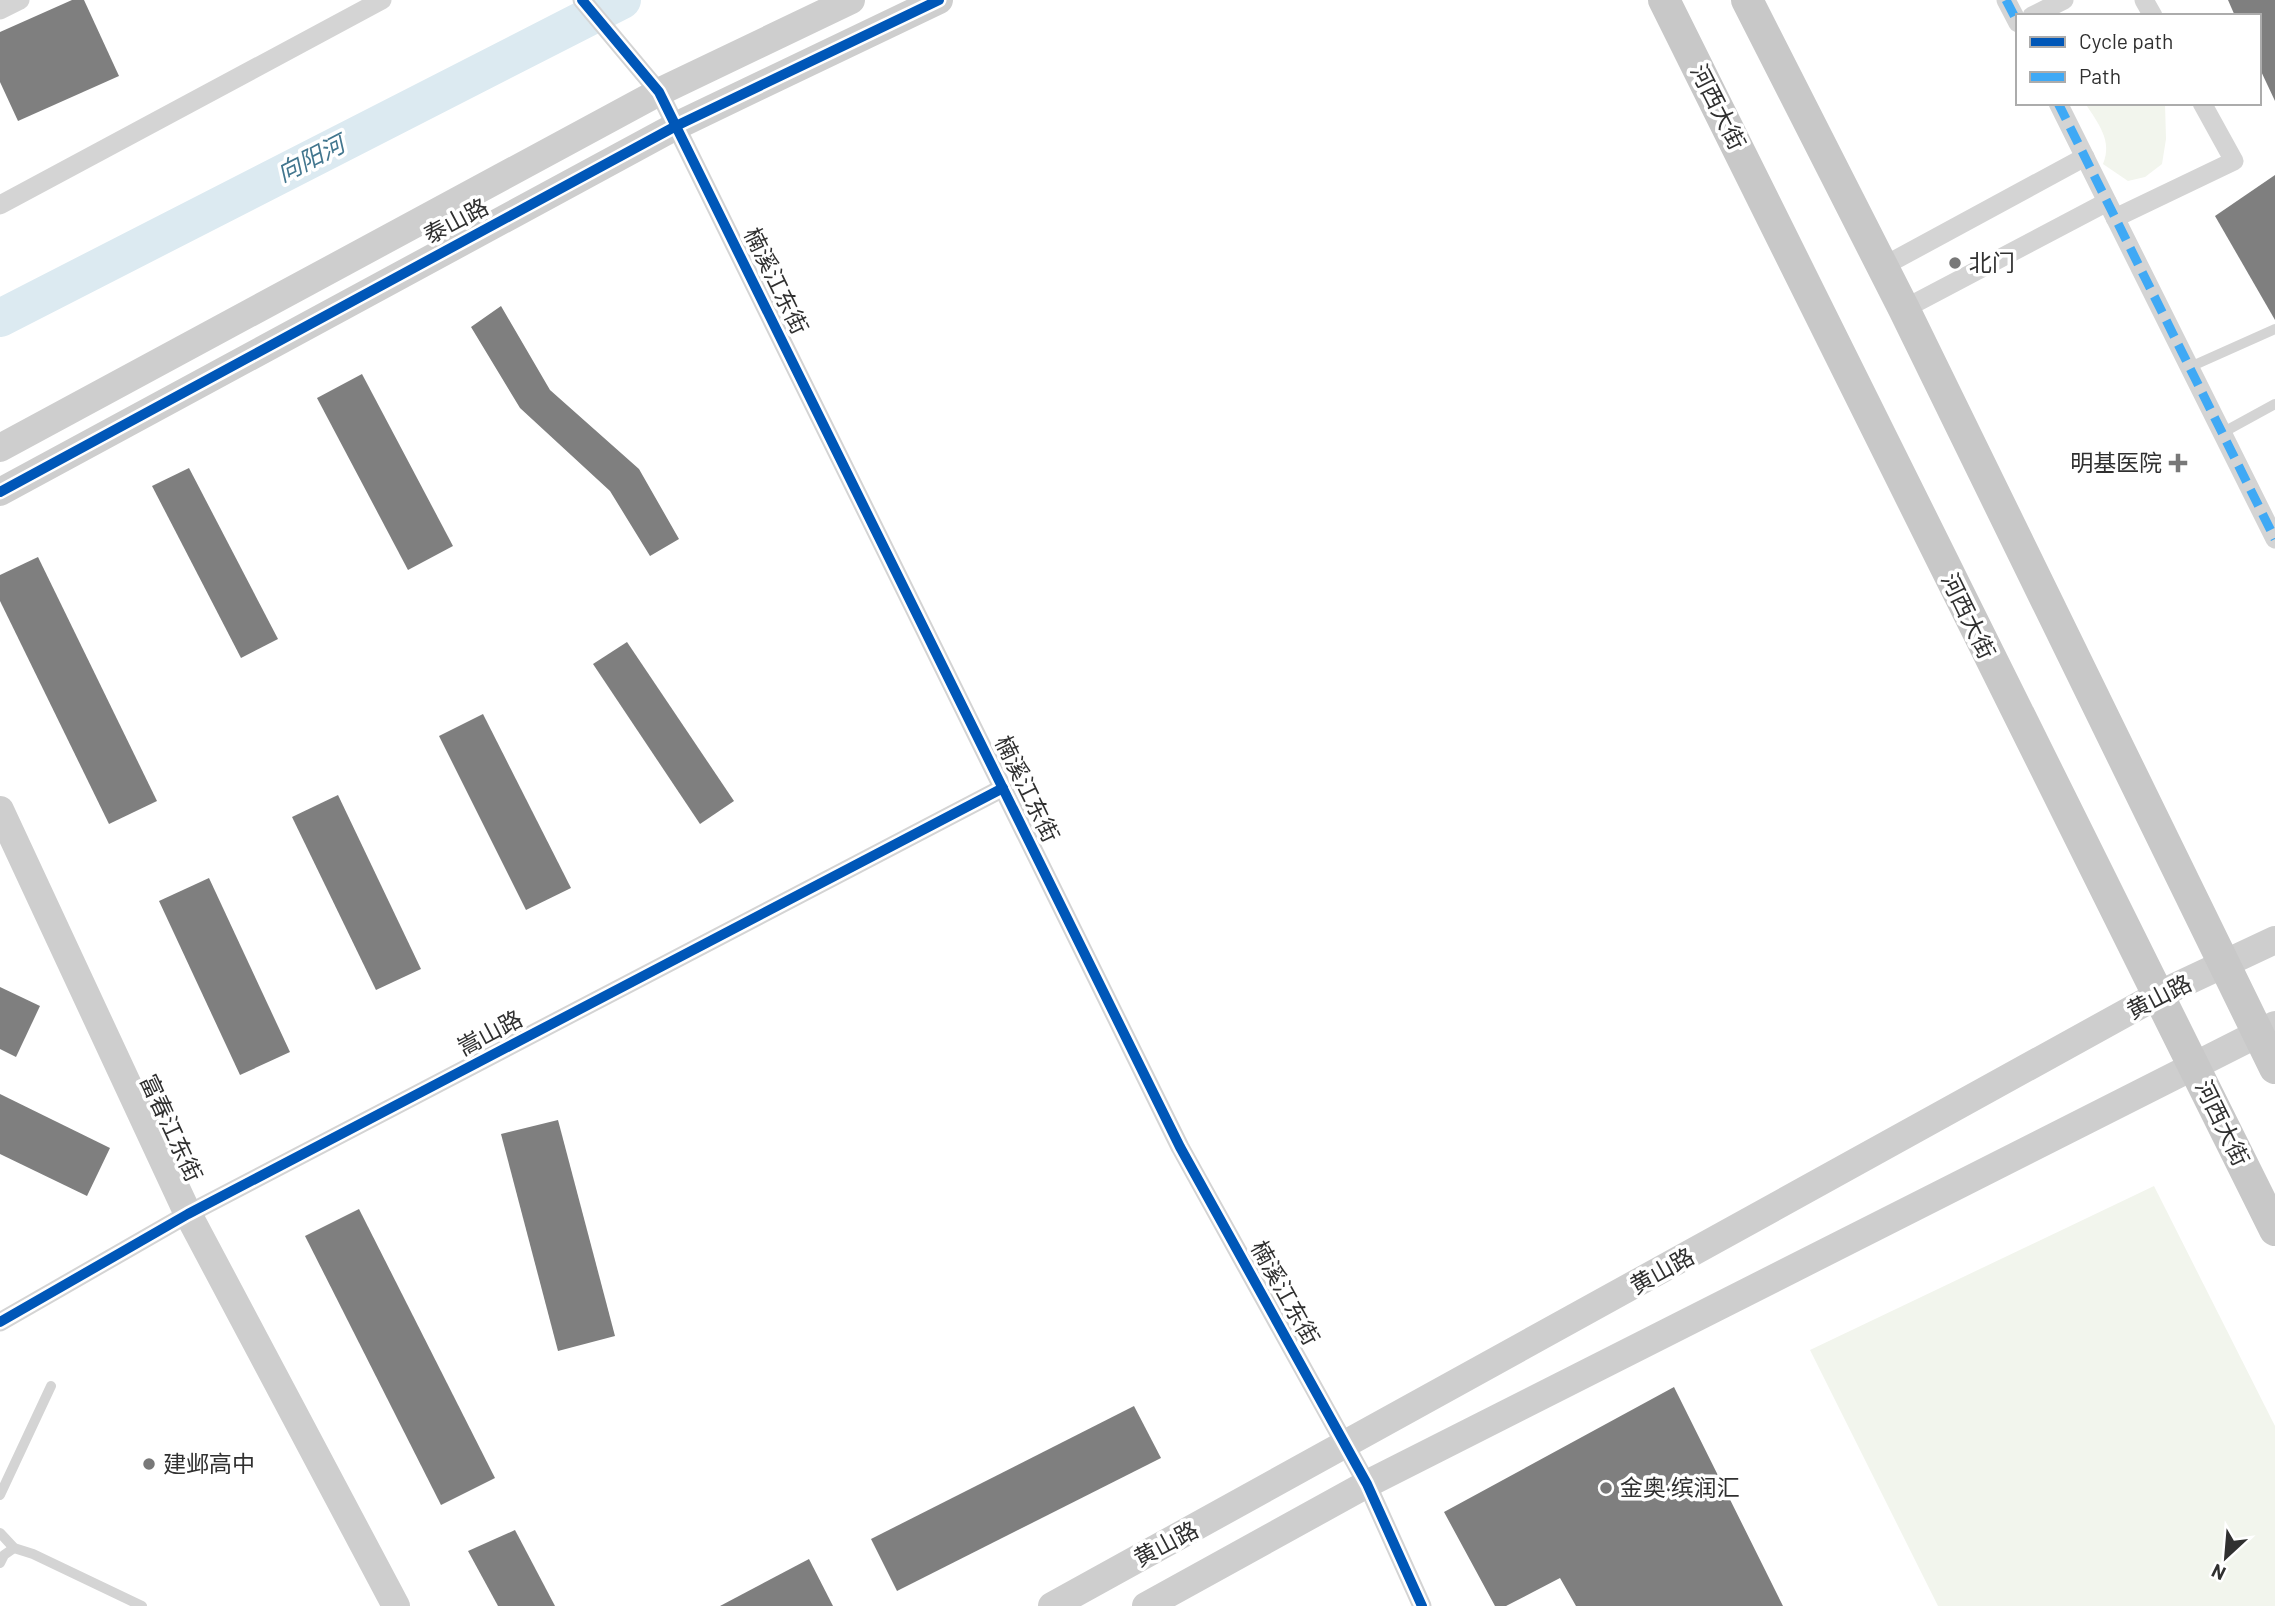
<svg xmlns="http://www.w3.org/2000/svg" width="2275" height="1606" font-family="Barlow,'Noto Sans SC',sans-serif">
<rect width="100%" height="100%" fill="#fff"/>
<g fill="#f2f5ed">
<path d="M2085 103H2165L2166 139 2162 164 2145 177 2128 181 2103 164C2113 141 2098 123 2085 103Z"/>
<polygon points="2154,1186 2275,1426 2275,1606 1938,1606 1810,1350"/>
</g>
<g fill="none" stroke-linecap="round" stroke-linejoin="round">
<polyline stroke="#dceaf1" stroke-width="38" points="0,318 622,0"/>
</g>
<g fill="#7f7f7f">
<polygon points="72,0 84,0 119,76 18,121 0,82 0,32"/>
<polygon points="2228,0 2275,0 2275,101 2259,67 2259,16 2235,16"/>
<polygon points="2275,175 2275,320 2215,216"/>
<polygon points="501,306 550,390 639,469 679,539 650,556 610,491 520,408 471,327"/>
<polygon points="362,374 453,546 408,570 317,398"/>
<polygon points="189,468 278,639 241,658 152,486"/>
<polygon points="38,557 157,801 109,824 0,601 0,575"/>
<polygon points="627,642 734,801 700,824 593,664"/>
<polygon points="483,714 571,888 526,910 439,736"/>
<polygon points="338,795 421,969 376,990 292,817"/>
<polygon points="209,878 290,1052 240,1075 159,901"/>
<polygon points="0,987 40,1006 16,1057 0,1049"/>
<polygon points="0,1094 110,1148 87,1196 0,1154"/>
<polygon points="558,1120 615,1336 558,1351 501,1134"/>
<polygon points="359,1209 495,1478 441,1505 305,1236"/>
<polygon points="1674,1387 1783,1606 1576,1606 1560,1578 1506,1606 1495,1606 1444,1512"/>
<polygon points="1134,1406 1161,1458 897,1591 871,1539"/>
<polygon points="515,1530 555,1606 498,1606 468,1551"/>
<polygon points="809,1559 833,1606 720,1606"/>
</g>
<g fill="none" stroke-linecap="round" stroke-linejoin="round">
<g stroke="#d4d4d4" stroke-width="10">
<polyline points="2190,367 2275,329"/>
<polyline points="2222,433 2275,404"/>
<polyline points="0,1495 51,1386"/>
<polyline points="0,1533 14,1548 33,1554 142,1606"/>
<polyline points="0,1563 4,1555 14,1548"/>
</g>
<g stroke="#d4d4d4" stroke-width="19">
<polyline points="582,0 659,92 1180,1147 1367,1484 1422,1606"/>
<polyline points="2006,0 2018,23"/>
<polyline points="2144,0 2153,16"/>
<polyline points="0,10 20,0"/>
<polyline points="2032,16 2064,0"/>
<polyline points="2058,103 2275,539"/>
<polyline points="0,205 382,0"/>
<polyline points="2115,218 2234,161 2202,103"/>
<polyline points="1882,267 2085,157"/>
<polyline points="1904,309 2107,202"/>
<polyline points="0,1322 188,1214 1003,788"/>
</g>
<g stroke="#cecece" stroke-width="28">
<polyline points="0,448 659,92 851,0"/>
<polyline points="0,492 676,126 939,0"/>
<polyline points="0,810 188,1214 396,1606"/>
<polyline points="1052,1606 2160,994 2275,940"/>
<polyline points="1146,1606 1367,1484 2275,1025"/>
</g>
<g stroke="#c8c8c8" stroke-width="32">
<polyline points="1664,0 2275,1230"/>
<polyline points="1747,0 1904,309 2275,1068"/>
</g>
<g stroke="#3fa9f5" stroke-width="9" stroke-dasharray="18 9" stroke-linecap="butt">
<polyline points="2006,0 2018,23"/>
<polyline points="2058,103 2275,539"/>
</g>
<g stroke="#fff" stroke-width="15">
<g id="cycleway">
<polyline points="582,0 659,92 1180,1147 1367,1484 1422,1606"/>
<polyline points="0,492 676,126 939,0"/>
<polyline points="0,1322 188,1214 1003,788"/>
</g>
</g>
<use href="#cycleway" stroke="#0057b8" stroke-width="10"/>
</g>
<g fill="#787878" stroke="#fff" stroke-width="2.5">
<circle cx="1955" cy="263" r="7"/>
<path d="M2174.5 452.5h7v7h7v7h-7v7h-7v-7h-7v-7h7z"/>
<circle cx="149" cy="1464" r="7"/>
<circle cx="1606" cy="1488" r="7"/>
</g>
<g text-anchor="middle" stroke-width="7" stroke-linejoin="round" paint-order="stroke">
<g font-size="23" fill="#303030" stroke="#fff">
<text transform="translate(1718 107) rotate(63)" y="8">河西大街</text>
<text transform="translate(456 221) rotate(-28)" y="8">泰山路</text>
<text transform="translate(776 281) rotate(64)" y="8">楠溪江东街</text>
<text transform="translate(1968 616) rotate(64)" y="8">河西大街</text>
<text transform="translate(1027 789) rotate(64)" y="8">楠溪江东街</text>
<text transform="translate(2159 997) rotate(-27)" y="8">黄山路</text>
<text transform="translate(490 1033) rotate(-28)" y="8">嵩山路</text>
<text transform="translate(2222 1123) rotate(64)" y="8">河西大街</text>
<text transform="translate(171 1128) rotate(65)" y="8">富春江东街</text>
<text transform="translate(1662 1271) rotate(-29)" y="8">黄山路</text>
<text transform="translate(1285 1293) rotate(61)" y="8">楠溪江东街</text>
<text transform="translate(1166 1544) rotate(-28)" y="8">黄山路</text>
</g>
<g font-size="23" fill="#303030" stroke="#fff" text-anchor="start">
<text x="1969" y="271">北门</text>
<text x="2162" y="471" text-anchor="end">明基医院</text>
<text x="163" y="1472">建邺高中</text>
<text x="1620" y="1496">金奥·缤润汇</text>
</g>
<g font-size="24" font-style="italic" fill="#42768e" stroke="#fff">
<text transform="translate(311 159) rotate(-27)" y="8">向阳河</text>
</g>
</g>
<rect x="2016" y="14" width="245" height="91" fill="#ffffff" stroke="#acacac" stroke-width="2"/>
<rect x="2030" y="37" width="35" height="10" fill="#0057b8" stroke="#acacac" stroke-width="2"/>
<text x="2079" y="49" font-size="21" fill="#303030">Cycle path</text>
<rect x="2030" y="72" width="35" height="10" fill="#3fa9f5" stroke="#acacac" stroke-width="2"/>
<text x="2079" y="84" font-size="21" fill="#303030">Path</text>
<g transform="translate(2226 1557) rotate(206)" stroke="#ffffff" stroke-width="5" paint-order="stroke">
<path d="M0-5L12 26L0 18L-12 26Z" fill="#303030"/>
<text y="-10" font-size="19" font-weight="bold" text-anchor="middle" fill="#303030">N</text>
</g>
</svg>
